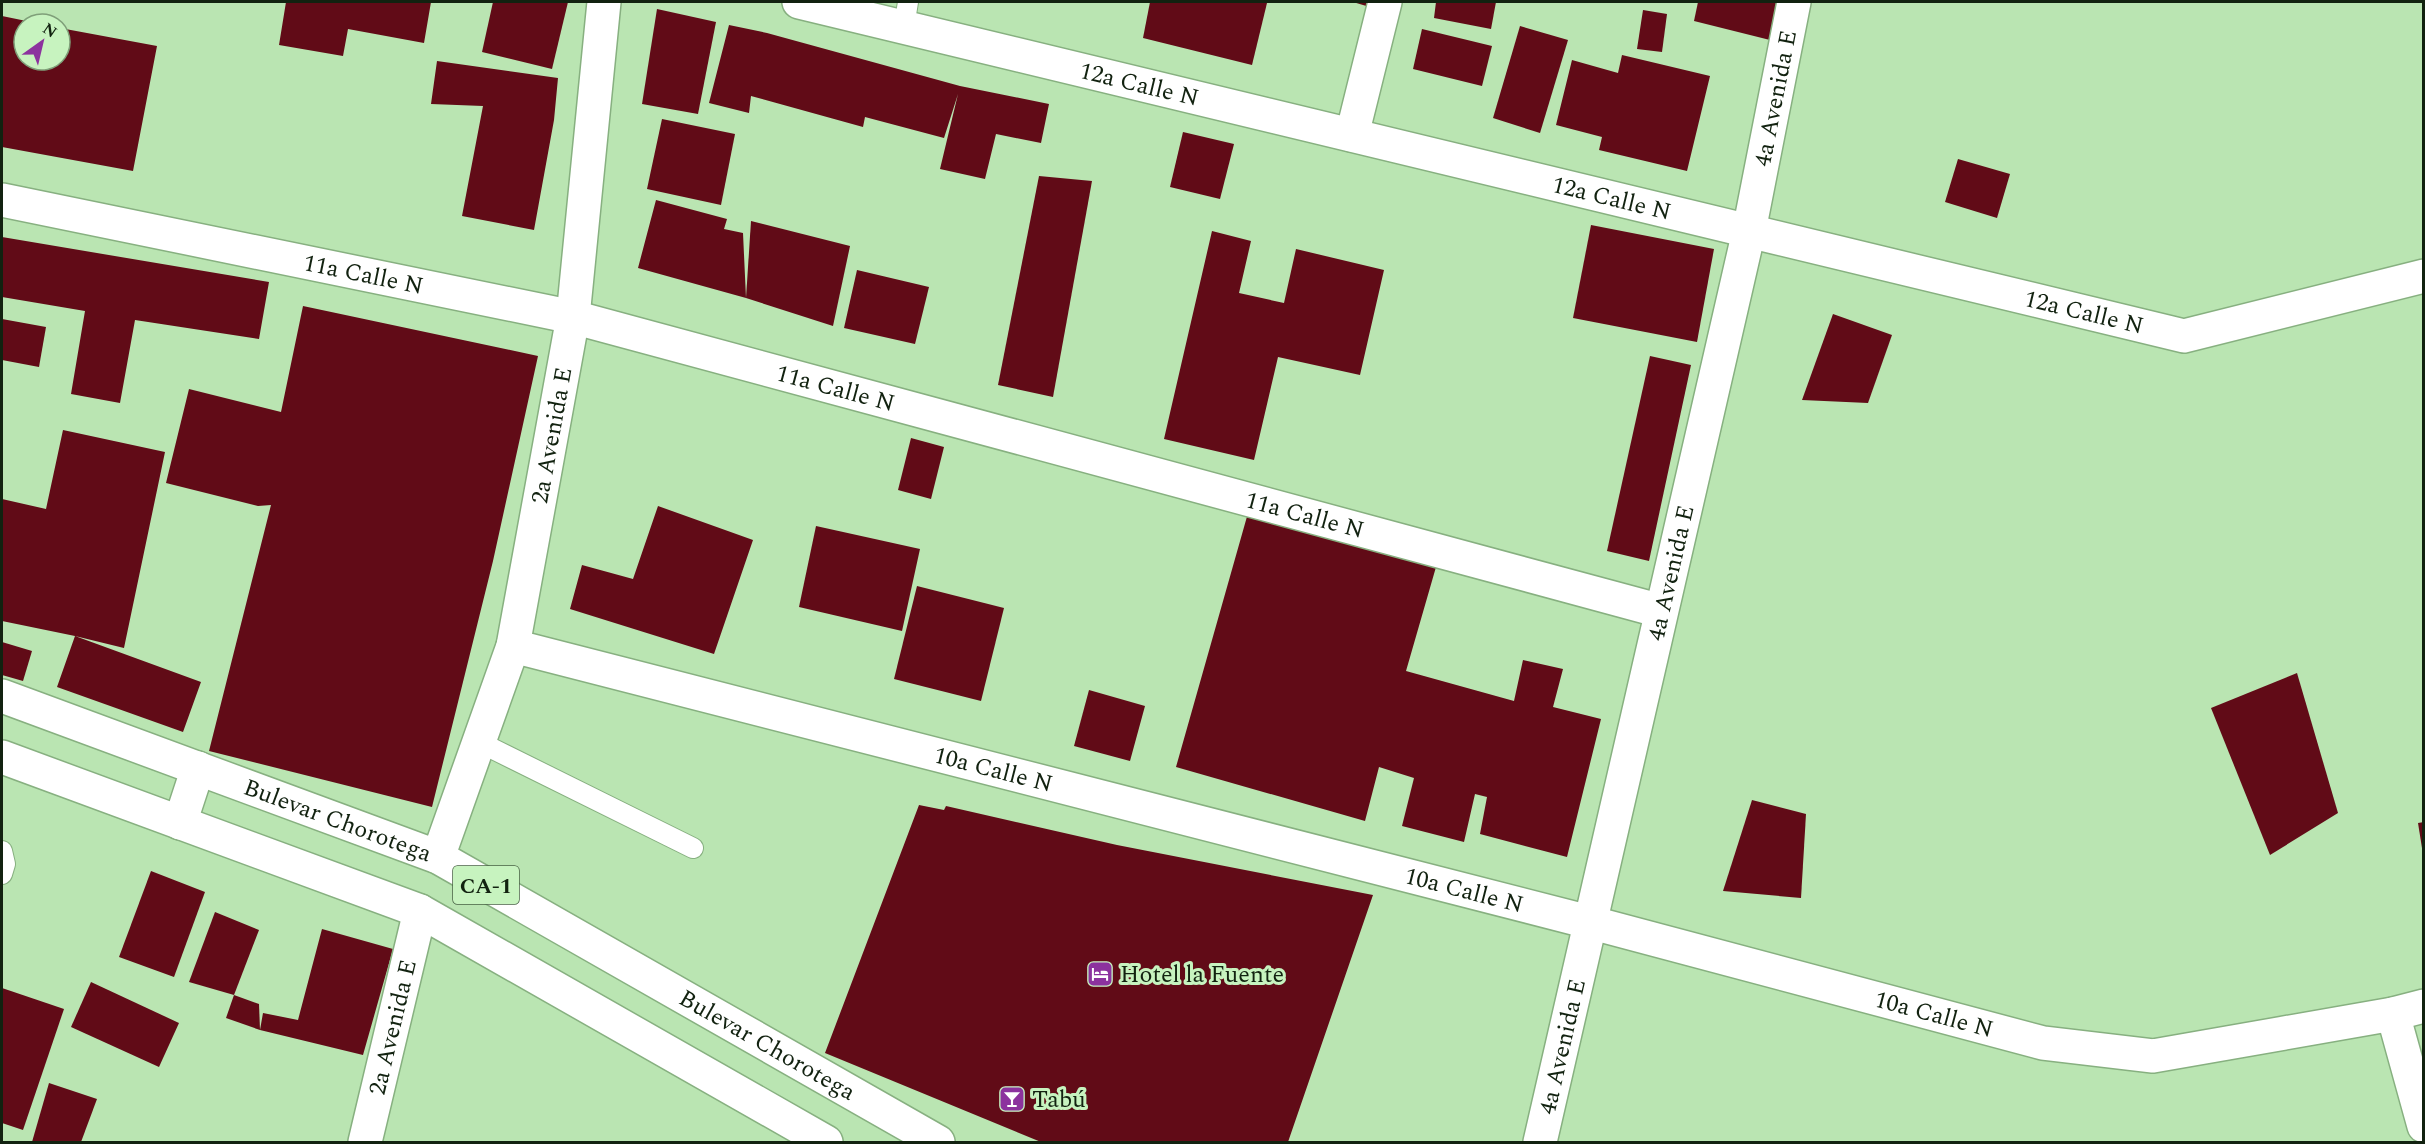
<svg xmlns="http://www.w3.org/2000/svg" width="2425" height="1144" font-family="Spectral,serif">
<rect width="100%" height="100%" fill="#bae5b2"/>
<g fill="#610b17">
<polygon points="286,2 431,2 424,43 348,29 343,56 279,45"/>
<polygon points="493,2 568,2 552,69 482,52"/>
<polygon points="1150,2 1267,3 1252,65 1143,38"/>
<polygon points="1353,2 1375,2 1373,8"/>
<polygon points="1436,2 1496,2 1491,29 1434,18"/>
<polygon points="1698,2 1781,2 1770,40 1694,21"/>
<polygon points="657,9 716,22 698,114 642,104"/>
<polygon points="1643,10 1667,14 1662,52 1637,49"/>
<polygon points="2,16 36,23 24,24 24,60 60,60 60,28 157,46 133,171 2,147"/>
<polygon points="729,25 767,33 960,86 1049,104 1041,143 996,134 985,179 940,169 958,94 944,138 865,117 863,127 751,96 749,113 709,103"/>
<polygon points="1520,26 1568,40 1540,133 1493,118"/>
<polygon points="1422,29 1492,46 1482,86 1413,69"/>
<polygon points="1622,55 1710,76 1687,171 1599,150 1602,137 1556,125 1572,60 1618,73"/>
<polygon points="437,61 558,78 554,120 534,230 462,216 483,106 431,104"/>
<polygon points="662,119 735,134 721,205 647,189"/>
<polygon points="1183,132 1234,144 1220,199 1170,187"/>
<polygon points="1958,159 2010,174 1997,218 1945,202"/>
<polygon points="1039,176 1092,181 1053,397 998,385"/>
<polygon points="656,200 727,219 724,229 743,233 746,298 638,268"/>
<polygon points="751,221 850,246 833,326 746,298"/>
<polygon points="1591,225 1714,249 1697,342 1573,318"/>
<polygon points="1212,231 1251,241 1239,293 1284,303 1296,249 1384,270 1360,375 1278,357 1254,460 1164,439"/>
<polygon points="2,237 269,282 259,339 135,320 120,403 71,394 85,311 2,297"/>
<polygon points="857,270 929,287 915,344 844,328"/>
<polygon points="303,306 538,356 493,561 432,807 209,751 271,505 258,506 166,483 189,389 281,412"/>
<polygon points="1833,314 1892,335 1868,403 1802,400"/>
<polygon points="2,319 46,327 39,367 2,360"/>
<polygon points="1650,356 1691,365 1649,561 1607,551"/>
<polygon points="63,430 165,452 124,648 75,636 201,682 183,732 57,687 75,636 2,621 2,499 46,509"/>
<polygon points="911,438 944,447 931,499 898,490"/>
<polygon points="658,506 753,540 714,654 570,609 582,565 633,579"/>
<polygon points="1248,513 1436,567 1406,671 1514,701 1523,660 1563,669 1553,707 1601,719 1567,857 1480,834 1487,797 1475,794 1464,842 1402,826 1414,778 1379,767 1365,821 1176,767"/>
<polygon points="816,526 920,549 902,631 799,607"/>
<polygon points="917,586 1004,608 981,701 894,679"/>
<polygon points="2,642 32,651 23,681 2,675"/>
<polygon points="2297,673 2338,813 2270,855 2211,708"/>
<polygon points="1089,690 1145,706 1130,761 1074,746"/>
<polygon points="1752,800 1806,814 1801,898 1723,891"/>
<polygon points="919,805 944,810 946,806 1117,845 1373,895 1288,1142 1041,1142 825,1053"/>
<polygon points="2424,822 2424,848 2422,848 2418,823"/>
<polygon points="151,871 205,892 174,977 119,957"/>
<polygon points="215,912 259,930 234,995 189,982"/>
<polygon points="322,929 393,949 363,1055 260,1030 263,1013 298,1020"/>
<polygon points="91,982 179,1023 159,1067 71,1027"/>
<polygon points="2,988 64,1009 23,1130 2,1123"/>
<polygon points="234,995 259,1004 260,1030 226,1018"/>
<polygon points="49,1083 97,1099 81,1142 32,1142"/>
</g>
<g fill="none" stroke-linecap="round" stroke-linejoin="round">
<g stroke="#87b080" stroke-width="22">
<g id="lane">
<polyline points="904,27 908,2"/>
<polyline points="479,742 693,848"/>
<polyline points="2,851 5,864 2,874"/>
</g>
</g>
<g stroke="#87b080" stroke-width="36">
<g id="street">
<path id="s1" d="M799 2 2184 336 2424 276"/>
<polyline points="1352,135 1385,2"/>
<path id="s2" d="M2 200 573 317 1661 611"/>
<path id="s3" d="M513 646 1589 922 2043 1043 2153 1056 2393 1014 2424 1006"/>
<path id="s4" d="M438 857 513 646 573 317 604 2"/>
<polyline points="2393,1014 2424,1126"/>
<path id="s5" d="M365 1142 420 911"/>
<path id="s6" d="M1540 1142 1749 231 1794 2"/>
</g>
</g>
<g stroke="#87b080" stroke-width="36">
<g id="highway">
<path id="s7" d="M2 696 438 857 938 1142"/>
<polyline points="2,757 420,911 826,1142"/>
<polyline points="180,823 198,768"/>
</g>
</g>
<use href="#lane" stroke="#fff" stroke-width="20"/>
<use href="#street" stroke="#fff" stroke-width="33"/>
<use href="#highway" stroke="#fff" stroke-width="33"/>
</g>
<defs>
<g id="hotel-square" transform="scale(1.35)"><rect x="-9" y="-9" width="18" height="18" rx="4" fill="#8c329e" stroke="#c7f3bf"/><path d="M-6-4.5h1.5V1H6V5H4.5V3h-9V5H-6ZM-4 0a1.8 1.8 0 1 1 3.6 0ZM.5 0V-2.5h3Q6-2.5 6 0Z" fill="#fff"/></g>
<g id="bar-square" transform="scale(1.35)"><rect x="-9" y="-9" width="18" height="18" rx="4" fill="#8c329e" stroke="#c7f3bf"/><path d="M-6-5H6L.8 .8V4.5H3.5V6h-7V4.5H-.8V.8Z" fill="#fff"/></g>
</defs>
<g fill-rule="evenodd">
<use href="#hotel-square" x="1100" y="974"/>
<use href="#bar-square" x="1012" y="1099"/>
</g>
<g text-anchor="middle" stroke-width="6" stroke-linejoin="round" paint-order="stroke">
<rect fill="#c7f3bf" stroke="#486144" stroke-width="1.5" x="453" y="866" width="66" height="38" rx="4.5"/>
<g font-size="22" font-weight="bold" fill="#122210">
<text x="486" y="893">CA-1</text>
</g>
<g font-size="24" fill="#122210" stroke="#c7f3bf">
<text dy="8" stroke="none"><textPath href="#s1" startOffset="350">12a Calle N</textPath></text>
<text dy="8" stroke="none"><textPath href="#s6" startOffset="1070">4a Avenida E</textPath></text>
<text dy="8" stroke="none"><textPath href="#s1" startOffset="836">12a Calle N</textPath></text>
<text dy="8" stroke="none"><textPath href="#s2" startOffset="369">11a Calle N</textPath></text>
<text dy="8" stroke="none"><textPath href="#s1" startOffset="1322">12a Calle N</textPath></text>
<text dy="8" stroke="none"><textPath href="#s2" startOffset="855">11a Calle N</textPath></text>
<text dy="8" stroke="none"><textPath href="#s4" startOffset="438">2a Avenida E</textPath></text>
<text dy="8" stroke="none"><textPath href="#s2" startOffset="1341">11a Calle N</textPath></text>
<text dy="8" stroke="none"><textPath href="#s6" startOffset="584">4a Avenida E</textPath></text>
<text dy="8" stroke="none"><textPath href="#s3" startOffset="496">10a Calle N</textPath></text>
<text dy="8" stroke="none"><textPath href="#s7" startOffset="358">Bulevar Chorotega</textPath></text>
<text dy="8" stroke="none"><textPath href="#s3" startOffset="982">10a Calle N</textPath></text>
<text dy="8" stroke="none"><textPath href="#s3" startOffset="1468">10a Calle N</textPath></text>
<text dy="8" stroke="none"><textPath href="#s5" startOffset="118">2a Avenida E</textPath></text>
<text dy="8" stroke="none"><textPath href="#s7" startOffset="844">Bulevar Chorotega</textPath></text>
<text dy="8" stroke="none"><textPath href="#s6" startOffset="98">4a Avenida E</textPath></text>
</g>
<g font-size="24" fill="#122210" stroke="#c7f3bf" text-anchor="start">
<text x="1120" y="982">Hotel la Fuente</text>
<text x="1032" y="1107">Tabú</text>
</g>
</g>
<rect width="2425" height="1144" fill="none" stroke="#122210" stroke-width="6"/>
<g transform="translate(42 42) rotate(34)"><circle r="28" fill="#c7f3bf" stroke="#7f9f79" stroke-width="1.5"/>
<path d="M0-4.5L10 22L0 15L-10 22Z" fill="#8c329e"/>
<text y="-9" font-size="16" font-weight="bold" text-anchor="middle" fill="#122210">N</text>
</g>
</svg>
